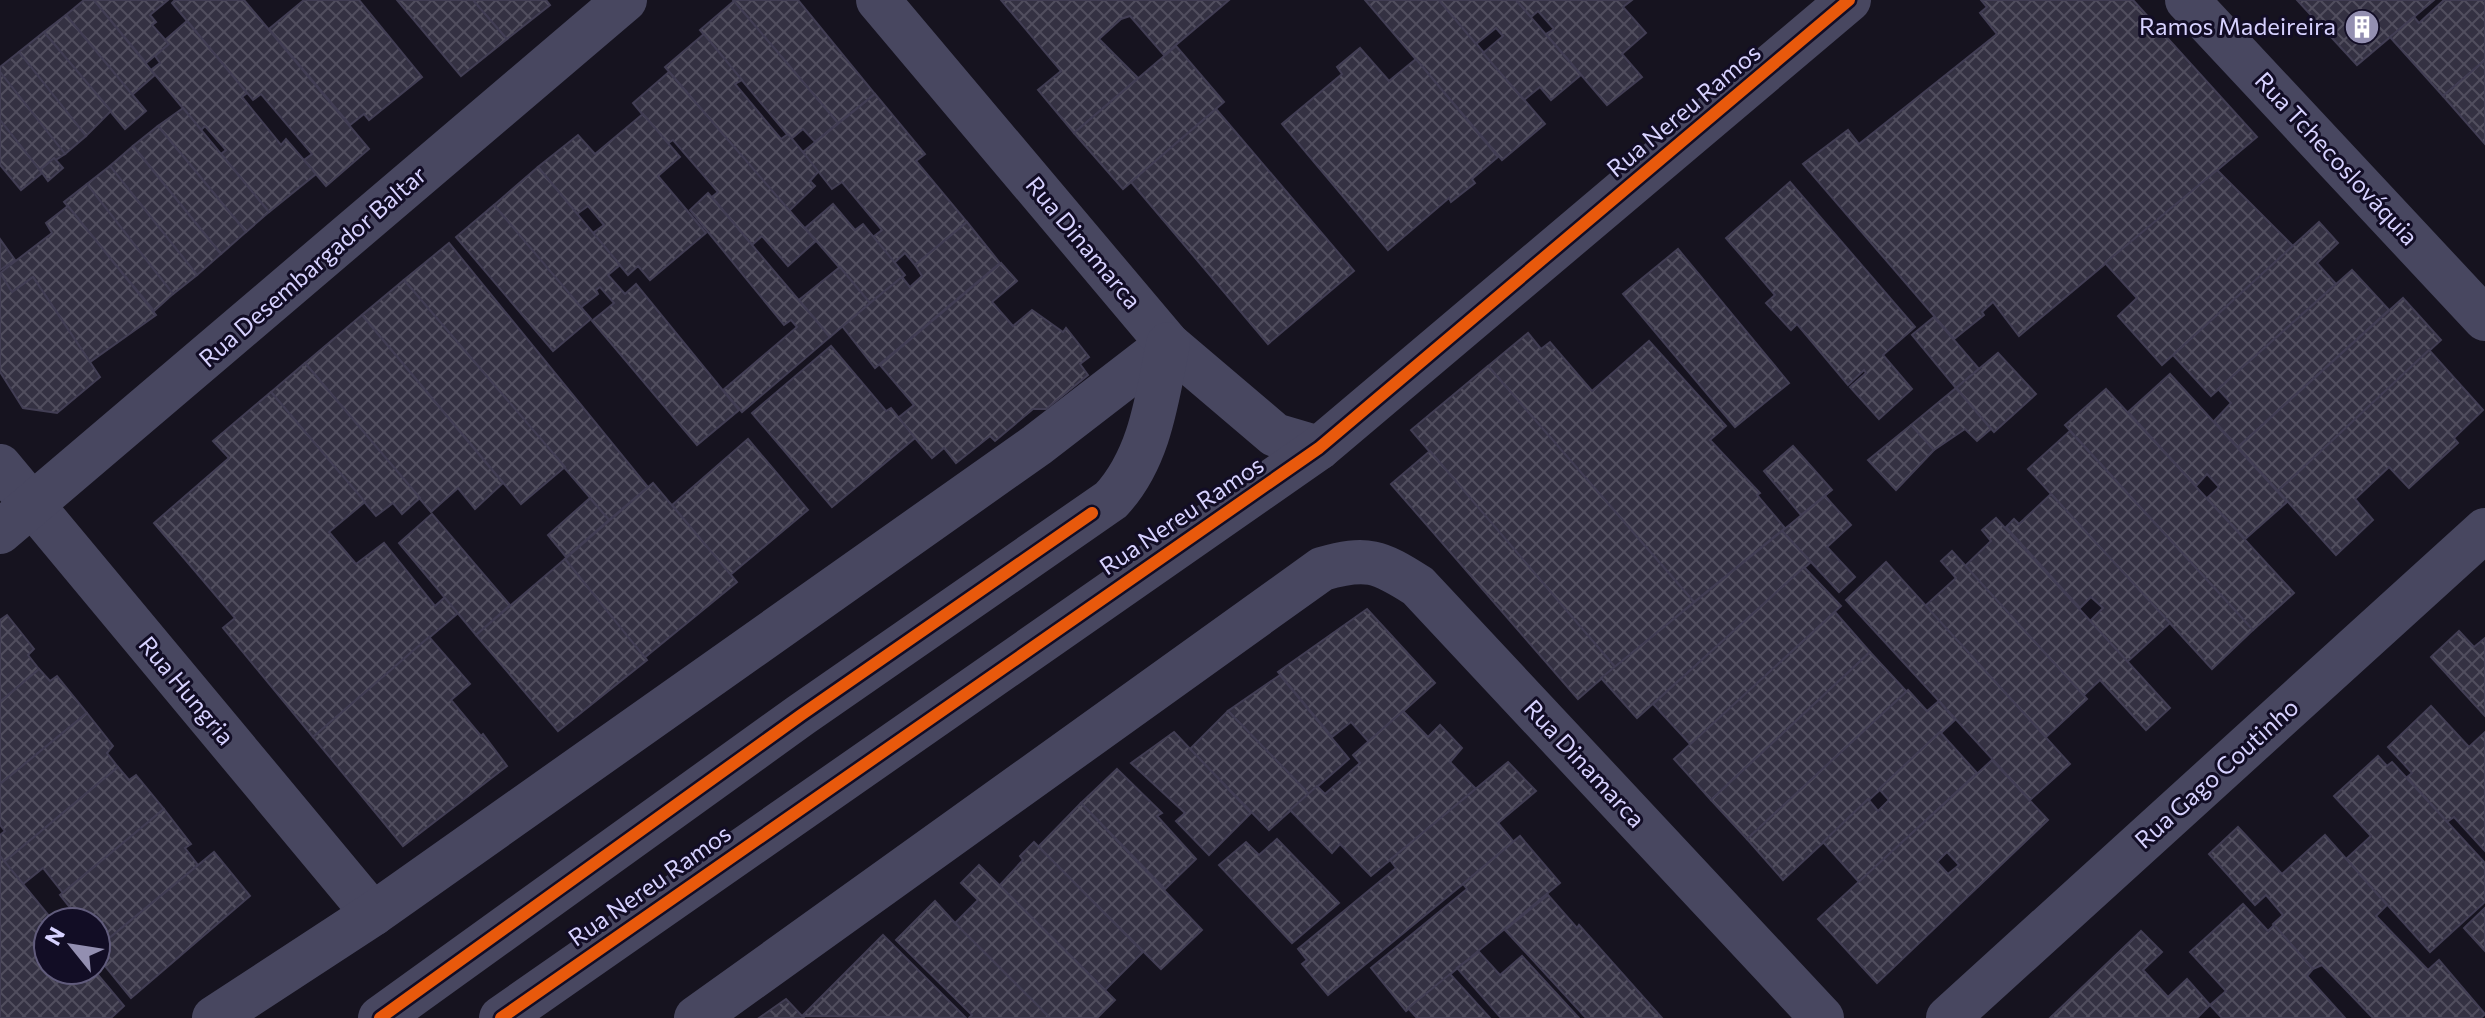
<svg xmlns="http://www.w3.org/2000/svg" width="2485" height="1018" font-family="Commissioner,sans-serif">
<defs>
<pattern id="building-cross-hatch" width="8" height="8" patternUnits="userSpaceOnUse" patternTransform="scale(2)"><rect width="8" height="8" fill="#343142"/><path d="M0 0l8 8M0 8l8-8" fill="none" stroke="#514e5e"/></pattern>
</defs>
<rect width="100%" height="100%" fill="#16131f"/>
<g fill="url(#building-cross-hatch)" stroke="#423e54" stroke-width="2" fill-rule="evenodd">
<polygon points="84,0 94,0 155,75 132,95 66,15"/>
<polygon points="94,0 168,0 150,15 156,22 152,25 169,44 146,63"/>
<polygon points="175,0 244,0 369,149 326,186 304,160 312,154 261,94 253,100 172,3"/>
<polygon points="304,0 359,0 422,77 369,120 364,114 350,125 269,29"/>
<polygon points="397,0 473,0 507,39 461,76"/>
<polygon points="473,0 546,0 550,5 507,39"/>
<polygon points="798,0 875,94 838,123 733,0"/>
<polygon points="1001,0 1229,0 1164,55 1130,16 1121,19 1099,39 1138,78 1074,133 1038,90 1061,71"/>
<polygon points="1365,0 1439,0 1545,124 1502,160"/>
<polygon points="1439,0 1516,0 1581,75 1551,100 1540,87 1524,100 1483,53 1503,36 1496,28 1476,44"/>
<polygon points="1516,0 1632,0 1623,7 1646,33 1622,54 1642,77 1607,105 1546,34 1554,29 1538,11 1531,17"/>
<polygon points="1981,0 2133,0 2257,137 2019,336 1993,302 1982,312 1984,315 1954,339 1803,164 1848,130 1859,144 1997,34 1980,13 1987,7"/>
<polygon points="2297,0 2434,0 2357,65"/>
<polygon points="2444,0 2485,0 2485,60 2443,96 2390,37 2414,17 2419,23"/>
<polygon points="734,1 838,123 815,142 803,129 791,139 700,30"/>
<polygon points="66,15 146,111 125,129 44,32"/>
<polygon points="187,21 247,93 242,97 281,145 286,139 316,174 269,212 221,154 226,150 205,126 201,130 151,70 160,63 155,56 169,44 165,40"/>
<polygon points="44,32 111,111 86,136 19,52"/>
<polygon points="704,34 742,80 735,84 781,139 788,134 819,171 810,181 815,186 789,211 665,67"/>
<polygon points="1176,46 1224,102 1123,189 1074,133"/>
<polygon points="1360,48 1389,81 1416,59 1498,157 1472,179 1475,183 1451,202 1449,198 1388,250 1282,124 1342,74 1337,67"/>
<polygon points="19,52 86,136 65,154 0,72 0,67"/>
<polygon points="2485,60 2485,144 2443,96"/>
<polygon points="0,72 65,154 40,170 0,120"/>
<polygon points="669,72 816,241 788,266 762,236 752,245 712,197 718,192 673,140 667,144 633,103"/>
<polygon points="875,94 925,154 916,161 967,222 915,265 905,253 894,263 873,237 882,230 842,182 832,189 803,152"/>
<polygon points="183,108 269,212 246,232 158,126"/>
<polygon points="1216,109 1354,271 1268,344 1131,182"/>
<polygon points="643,114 680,157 658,176 706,233 650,280 638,266 628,275 593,233 604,225 588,206 577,214 538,167 578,135 595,154"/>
<polygon points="0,120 42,173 21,190 0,165"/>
<polygon points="158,126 246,232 221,254 133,146"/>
<polygon points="133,146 221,254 197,275 110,166"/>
<polygon points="54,158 63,168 48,181 40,170"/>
<polygon points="110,166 197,275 173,294 87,184"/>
<polygon points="538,167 620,265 608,275 625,294 636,284 739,410 697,445 592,321 614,303 600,287 596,290 598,294 580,308 494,205"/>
<polygon points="2217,170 2293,246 2162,365 2118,316 2137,298 2105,263"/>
<polygon points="1790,182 1915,327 1883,355 1912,389 1879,419 1850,387 1866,373 1864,370 1848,385 1797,324 1791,330 1766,303 1775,295 1726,238"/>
<polygon points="87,184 173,294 154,311 64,202"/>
<polygon points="708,193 830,337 742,412 723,390 797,327 791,320 784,325 690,210"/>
<polygon points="833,204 855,230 863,224 905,275 870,303 805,228"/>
<polygon points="494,205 591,319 553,351 456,237"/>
<polygon points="68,206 156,315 90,362 33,277 12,292 0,273 52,233 46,223"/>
<polygon points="967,222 1000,263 875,368 842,326 902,277 910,287 922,276 915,265"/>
<polygon points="2319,222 2338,243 2317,263 2336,284 2211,396 2173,355"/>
<polygon points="0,239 15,260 0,270"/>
<polygon points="449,243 648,487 609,520 404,280"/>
<polygon points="1678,249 1789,383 1735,427 1623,294"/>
<polygon points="1001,263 1017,281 992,302 1013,326 1032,310 1063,332 1066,328 1089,357 1080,364 1088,375 1046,409 1033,409 995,441 990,436 956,463 944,448 932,458 898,418 914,405 880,365"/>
<polygon points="840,267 870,303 830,337 799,300"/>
<polygon points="2352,270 2389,310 2238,447 2214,421 2231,403 2218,389"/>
<polygon points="0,273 12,292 33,277 100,377 57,413 23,408 0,372"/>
<polygon points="404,280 565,467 521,504 362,315"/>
<polygon points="2403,298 2441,340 2278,491 2238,447"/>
<polygon points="362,315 503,483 475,509 458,488 431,512 305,363"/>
<polygon points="1934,317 1979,369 1956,388 1912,335"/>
<polygon points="1528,333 1541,349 1550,342 1592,391 1649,341 1726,426 1710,440 1760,493 1757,495 1785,528 1694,602 1488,366"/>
<polygon points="831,346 886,411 891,408 915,438 832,507 752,413"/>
<polygon points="2429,350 2483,410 2454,438 2458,443 2409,488 2389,467 2355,499 2373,520 2336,555 2278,491"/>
<polygon points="1998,353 2036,394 1994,432 1956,388"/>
<polygon points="305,363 420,498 402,514 393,503 376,516 271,392"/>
<polygon points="1488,366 1694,602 1615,667 1411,430"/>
<polygon points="2170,374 2287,502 2245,539 2207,498 2219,487 2207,474 2196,486 2128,412"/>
<polygon points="1956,388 1991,429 1977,441 1965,429 1934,450 1911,425"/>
<polygon points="2106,389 2294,593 2253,630 2065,425"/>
<polygon points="271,392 365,502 329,532 356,564 384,543 435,606 445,597 458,613 313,737 223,628 235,618 154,523 229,458 213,441"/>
<polygon points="1911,425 1934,450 1896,490 1868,460"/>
<polygon points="2070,431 2253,630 2212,669 2028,469"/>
<polygon points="748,439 808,510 730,575 672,505"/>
<polygon points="1793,446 1832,490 1801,515 1764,471"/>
<polygon points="1430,451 1615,667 1578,699 1391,484"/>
<polygon points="653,483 737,582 644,658 565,559"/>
<polygon points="2051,494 2170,623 2127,662 2090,621 2103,608 2091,597 2080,608 2006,527 2014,519 2019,524"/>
<polygon points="1825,496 1851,525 1827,547 1855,577 1839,592 1782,531"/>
<polygon points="590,498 609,520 566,557 548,535"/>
<polygon points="432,514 510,605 476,635 399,543"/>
<polygon points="1996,518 2170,708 2146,730 2100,680 2083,696 1965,566 1991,541 1982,530"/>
<polygon points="1782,531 1811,562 1637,718 1601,678"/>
<polygon points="1952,551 2087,699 2046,737 1925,606 1956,578 1941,561"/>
<polygon points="565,559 647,660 558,731 476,635"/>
<polygon points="1886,562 2070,764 2030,800 1846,600"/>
<polygon points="1804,567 1841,606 1691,745 1653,704"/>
<polygon points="1367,609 1435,683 1369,742 1351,722 1332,737 1278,672"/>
<polygon points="1835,612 1870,652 1711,800 1674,759"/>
<polygon points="7,615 34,649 28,655 39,669 0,702 0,620"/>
<polygon points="2459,631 2474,647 2485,638 2485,716 2431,657"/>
<polygon points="429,637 470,684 451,700 481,736 483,734 507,766 403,846 313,737"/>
<polygon points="1870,652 1907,692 1747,839 1711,800"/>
<polygon points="39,669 50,681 57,676 87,713 0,784 0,702"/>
<polygon points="1280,675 1349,759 1309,794 1228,711"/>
<polygon points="1908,690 1927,711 1939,701 1955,720 1783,880 1747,839"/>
<polygon points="2431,706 2469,747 2485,732 2485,851 2454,817 2447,822 2407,777 2412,773 2388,747"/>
<polygon points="1228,711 1309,794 1269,830 1190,749"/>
<polygon points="1403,711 1428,737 1440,725 1462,748 1450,762 1476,789 1371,876 1340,844 1332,853 1290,810 1317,786 1325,794 1360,763 1353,755"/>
<polygon points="87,713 113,746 107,753 118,767 4,862 0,856 0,835 5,831 0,825 0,784"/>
<polygon points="1174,732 1251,813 1209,855 1176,821 1185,813 1131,763"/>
<polygon points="1940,732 1977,773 1859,882 1823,842 1868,799 1878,811 1889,800 1879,789"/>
<polygon points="2378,756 2387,766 2392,762 2485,863 2485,902 2430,952 2346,859 2371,836 2334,796"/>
<path d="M1992 760 2048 820 1877 983 1818 919ZM1947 852 1959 865 1948 874 1937 862Z"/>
<polygon points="1508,762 1536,791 1498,823 1514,842 1328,995 1302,964 1307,960 1298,949 1396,868 1390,860"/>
<polygon points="118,767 129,780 136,775 164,809 63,893 43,868 23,884 4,862"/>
<polygon points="1117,769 1162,813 1157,816 1196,859 1165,889 1081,803"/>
<polygon points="1081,803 1202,930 1161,969 1038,847"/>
<polygon points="164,809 191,844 185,848 198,865 96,949 96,922 66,922 75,914 60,895"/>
<polygon points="2238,827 2282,874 2325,835 2387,905 2376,916 2428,970 2439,960 2485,1014 2481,1018 2373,1018 2322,965 2313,969 2273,924 2283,915 2266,895 2255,905 2209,854"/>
<polygon points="1520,836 1560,883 1406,1011 1371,968 1467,889 1463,884"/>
<polygon points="1277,839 1339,903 1292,943 1219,865 1246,842 1259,855"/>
<polygon points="1034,842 1143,952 1105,990 999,886 1023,860 1020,856"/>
<polygon points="214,852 250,896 131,998 96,955 96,949"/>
<polygon points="0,856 54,922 48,922 48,970 94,970 124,1006 111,1018 0,1018"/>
<polygon points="979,865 1115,1000 1097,1018 1050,1018 955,923 978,900 961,883"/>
<polygon points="1548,895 1577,928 1579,925 1662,1018 1586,1018 1505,930"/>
<polygon points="935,901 955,923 1050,1018 969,1018 972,1015 896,940"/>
<polygon points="2243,904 2268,931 2274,925 2313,969 2307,976 2345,1018 2222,1018 2210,1005 2226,991 2190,952"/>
<polygon points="2485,908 2485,951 2464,928"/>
<polygon points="2141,931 2162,952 2143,970 2168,997 2187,979 2210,1005 2197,1018 2050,1018"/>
<polygon points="883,935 966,1018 802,1016"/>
<polygon points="1479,952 1500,975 1522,956 1579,1018 1501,1018 1457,968"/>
<polygon points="1450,974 1490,1018 1417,1018 1408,1008"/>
<polygon points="786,999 804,1018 759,1018"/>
</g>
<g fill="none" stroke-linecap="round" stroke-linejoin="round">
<g stroke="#484760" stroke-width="44">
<polyline points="2187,0 2485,319"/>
<polyline points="0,466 373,914"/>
<polyline points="0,532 625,0"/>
<polyline points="214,1018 373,914 1037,445 1168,344"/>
<path d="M696 1018 1322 569C1367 556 1379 561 1418 586L1822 1018"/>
<polyline points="1948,1018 2485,530"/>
</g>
<g stroke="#484760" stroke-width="44">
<polyline points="878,0 1168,344 1275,435 1319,448"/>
<path d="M380 1018 801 715 1111 500C1150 458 1157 399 1168 344"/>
<polyline points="501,1018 1319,448 1849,0"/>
</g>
<g stroke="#120d25" stroke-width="17">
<g id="cycleway">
<polyline points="380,1018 801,715 1092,513"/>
<polyline points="501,1018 1319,448 1849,0"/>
</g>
</g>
<use href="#cycleway" stroke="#e8590c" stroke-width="12"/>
</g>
<defs>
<g id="building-disc" transform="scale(1.8)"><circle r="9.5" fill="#938fb1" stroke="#120d25"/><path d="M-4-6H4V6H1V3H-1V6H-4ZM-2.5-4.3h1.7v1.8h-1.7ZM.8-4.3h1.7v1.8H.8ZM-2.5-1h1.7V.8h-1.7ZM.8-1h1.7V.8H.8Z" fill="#fff"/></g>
</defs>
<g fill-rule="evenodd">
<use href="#building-disc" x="2362" y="27"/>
</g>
<g text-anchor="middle" stroke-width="6" stroke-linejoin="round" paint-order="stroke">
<g font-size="24" fill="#d7d2ff" stroke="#120d25" text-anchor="end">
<text x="2336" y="35">Ramos Madeireira</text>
</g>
<g font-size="24" fill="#d7d2ff" stroke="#120d25">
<text transform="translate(1684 111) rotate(-40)" y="8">Rua Nereu Ramos</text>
<text transform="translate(2336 159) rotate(47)" y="8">Rua Tchecoslováquia</text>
<text transform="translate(1083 243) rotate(50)" y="8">Rua Dinamarca</text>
<text transform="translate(313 267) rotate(-41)" y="8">Rua Desembargador Baltar</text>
<text transform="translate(1182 516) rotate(-34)" y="8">Rua Nereu Ramos</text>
<text transform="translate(186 691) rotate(50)" y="8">Rua Hungria</text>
<text transform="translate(1584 764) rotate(47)" y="8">Rua Dinamarca</text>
<text transform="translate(2217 774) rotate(-42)" y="8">Rua Gago Coutinho</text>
<text transform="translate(650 886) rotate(-35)" y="8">Rua Nereu Ramos</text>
</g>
</g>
<g transform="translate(72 946) rotate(300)"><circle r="38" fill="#120d25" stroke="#615c7c" stroke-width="2"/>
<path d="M0-6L14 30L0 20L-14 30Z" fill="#938fb1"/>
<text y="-12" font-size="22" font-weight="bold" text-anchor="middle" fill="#d7d2ff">N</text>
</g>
</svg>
